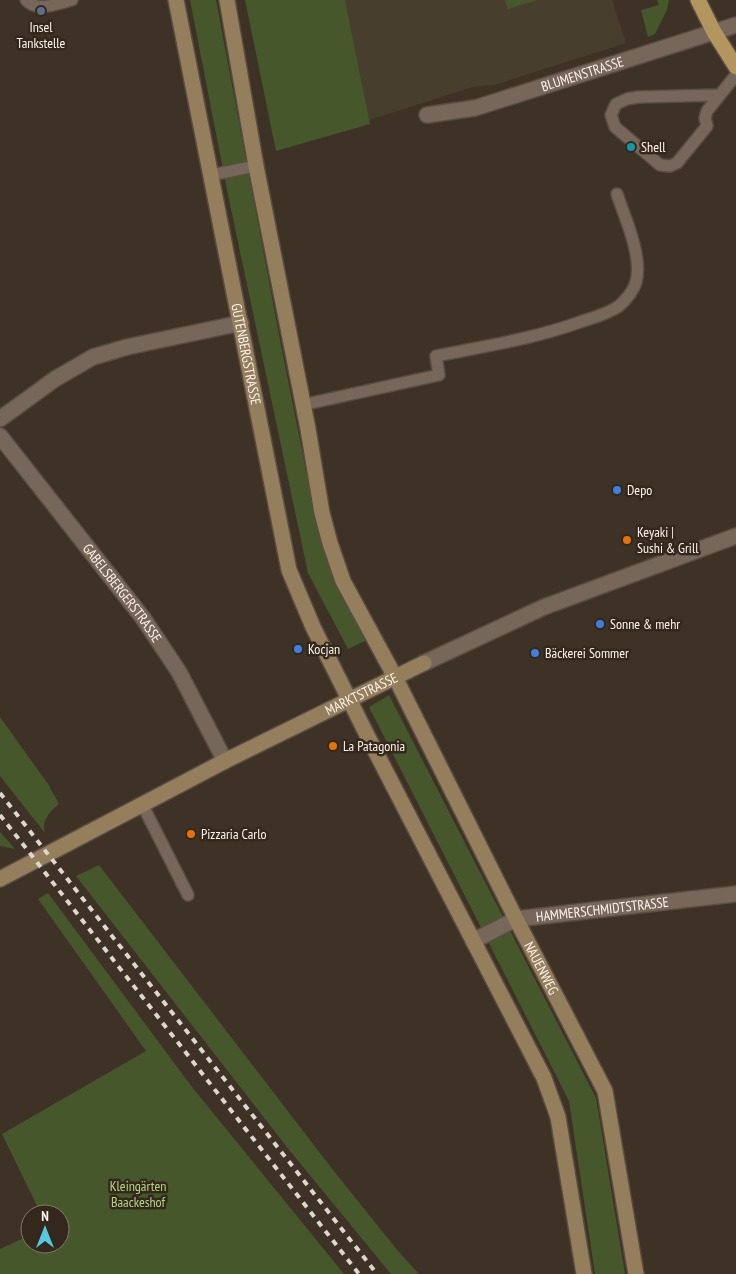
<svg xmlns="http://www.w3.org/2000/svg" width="736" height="1274" font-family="'PT Sans Narrow',sans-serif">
<rect width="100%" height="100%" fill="#3e3126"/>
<polygon fill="#483e2e" points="345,0 612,0 626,43 494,85 473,87 369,120"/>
<g fill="#46582b">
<polygon points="190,0 216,0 279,335 313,506 331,568 367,640 348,649 308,573 227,190"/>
<polygon points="245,0 345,0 370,124 276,151"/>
<polygon points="505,0 537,0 508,9"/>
<polygon points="657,0 669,0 667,10 655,34 648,37 641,10 659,5"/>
<polygon points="389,695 596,1098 625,1274 595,1274 569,1101 369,707"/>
<path d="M0 717 48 784 59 804C50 811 41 821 45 833L0 776Z"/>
<polygon points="0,831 1,833 15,849 0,846"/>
<polygon points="99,865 333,1170 398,1251 419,1274 391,1274 290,1151 76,876"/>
<polygon points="48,893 192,1087 344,1274 0,1274 0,1249 30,1235 30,1244 60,1244 60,1214 41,1214 2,1134 146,1051 38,899"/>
</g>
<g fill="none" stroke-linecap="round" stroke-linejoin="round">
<g stroke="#594d43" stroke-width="14">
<g id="lane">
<path d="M26 0C37 13 59 3 72 0"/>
<polyline points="718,95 638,97 627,99 616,104 611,115 615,127 660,165 670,166 677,163 707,126 705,118 707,111 736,75"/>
<polyline points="211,175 256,166"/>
<path d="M302 405 439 375 436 356C485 346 533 339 580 322 592 318 608 314 619 306 627 299 633 292 636 282 643 257 625 218 617 194"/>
<polyline points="142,804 188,895"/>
</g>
</g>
<g stroke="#594d43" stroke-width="18">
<g id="street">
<path id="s1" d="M427 115 475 108 736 25"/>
<polyline points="0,419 55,379 93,357 127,347 241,323"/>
<path id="s2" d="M0 436 143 618 179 672 225 761"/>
<polyline points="424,663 544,607 736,536"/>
<path id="s3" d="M473 941 516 919 736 894"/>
</g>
</g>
<g stroke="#594d43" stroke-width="18">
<g id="secondary">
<path id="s4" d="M176 0 289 570 313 627 367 735 544 1078 558 1117 584 1274"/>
<path id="s5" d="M227 0 256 166 308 429 322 513 330 543 343 581 395 677 516 919 605 1091 636 1274"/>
<path id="s6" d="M0 879 225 761 424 663"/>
</g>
</g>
<g stroke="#594d43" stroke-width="18">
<polyline id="primary" points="698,0 714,32 736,67"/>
</g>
<use href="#lane" stroke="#77675b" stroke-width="11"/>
<use href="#street" stroke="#77675b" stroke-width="15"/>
<use href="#secondary" stroke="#947e5c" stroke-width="15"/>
<use href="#primary" stroke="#b2965e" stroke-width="15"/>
<g stroke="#dfd6ce" stroke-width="4" stroke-dasharray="6 6" stroke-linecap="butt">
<polyline points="0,793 377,1274"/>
<polyline points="0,815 359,1274"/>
</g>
</g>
<circle fill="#5c6f8a" stroke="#34271c" stroke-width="2" cx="41" cy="11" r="5"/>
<circle fill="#0f9aa8" stroke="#34271c" stroke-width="2" cx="631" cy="147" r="5"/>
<g fill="#3f7fe0" stroke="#34271c" stroke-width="2">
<circle cx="617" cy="490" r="5"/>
<circle cx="600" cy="624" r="5"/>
<circle cx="298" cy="649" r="5"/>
<circle cx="535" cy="653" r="5"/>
</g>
<g fill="#e8710a" stroke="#34271c" stroke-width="2">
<circle cx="627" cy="540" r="5"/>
<circle cx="333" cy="746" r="5"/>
<circle cx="191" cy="834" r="5"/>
</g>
<g text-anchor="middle" stroke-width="5" stroke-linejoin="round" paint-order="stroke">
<g font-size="14" fill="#fcf3ec" stroke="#34271c" text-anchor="start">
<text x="41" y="32" text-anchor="middle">Insel<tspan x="41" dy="16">Tankstelle</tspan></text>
<text x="641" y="152">Shell</text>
<text x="627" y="495">Depo</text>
<text x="637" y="537">Keyaki |<tspan x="637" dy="16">Sushi &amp; Grill</tspan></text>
<text x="610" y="629">Sonne &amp; mehr</text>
<text x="308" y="654">Kocjan</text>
<text x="545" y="658">Bäckerei Sommer</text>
<text x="343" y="751">La Patagonia</text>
<text x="201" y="839">Pizzaria Carlo</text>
</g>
<g font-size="14" fill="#fcf3ec" stroke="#34271c">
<text dy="5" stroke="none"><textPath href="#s1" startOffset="161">BLUMENSTRASSE</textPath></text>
<text dy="5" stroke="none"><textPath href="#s4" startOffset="361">GUTENBERGSTRASSE</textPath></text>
<text dy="5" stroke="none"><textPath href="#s2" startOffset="199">GABELSBERGERSTRASSE</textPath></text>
<text dy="5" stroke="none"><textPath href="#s6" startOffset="406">MARKTSTRASSE</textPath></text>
<text dy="5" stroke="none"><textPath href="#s3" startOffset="135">HAMMERSCHMIDTSTRASSE</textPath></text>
<text dy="5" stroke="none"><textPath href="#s5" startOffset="1028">NAUENWEG</textPath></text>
</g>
<g font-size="14" fill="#b4d683" stroke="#34271c">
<text x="138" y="1191">Kleingärten<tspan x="138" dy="16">Baackeshof</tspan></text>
</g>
</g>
<g transform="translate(45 1229)"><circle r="24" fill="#34271c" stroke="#84796f"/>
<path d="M0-4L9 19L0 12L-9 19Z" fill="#55cadf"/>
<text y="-8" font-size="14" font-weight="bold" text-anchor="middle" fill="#fcf3ec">N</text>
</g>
</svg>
